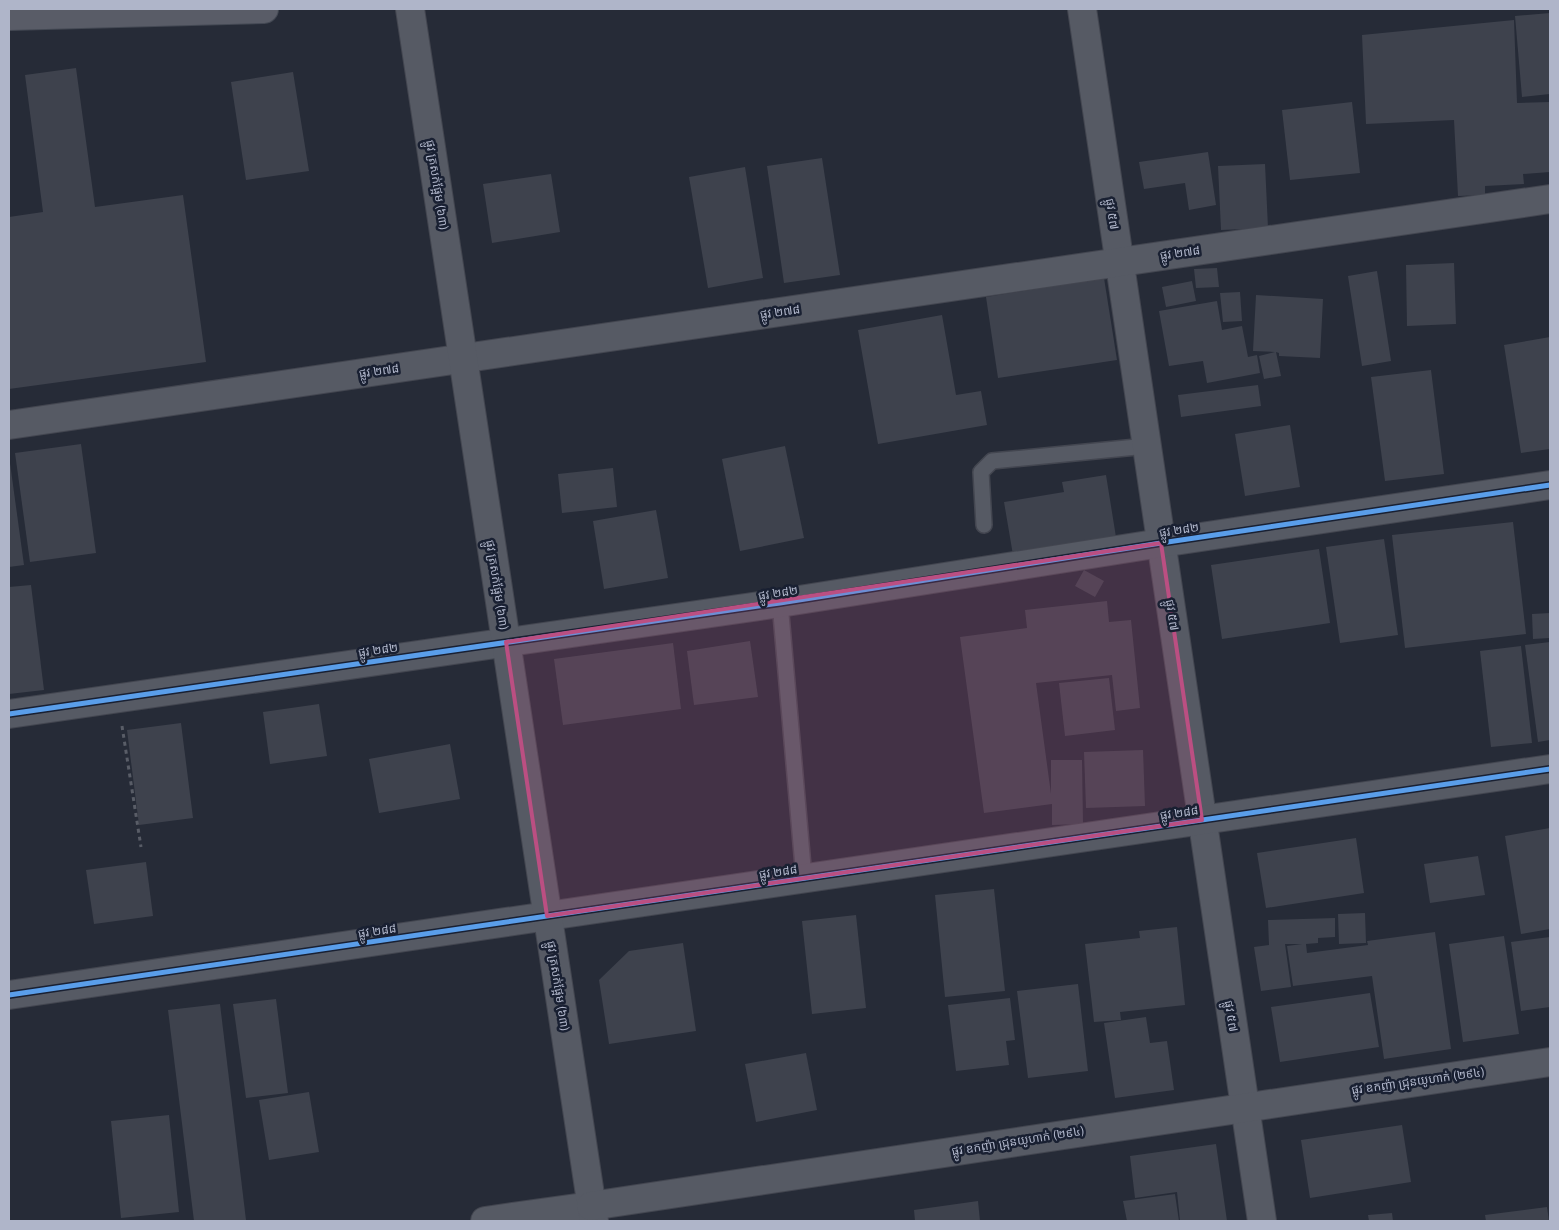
<svg xmlns="http://www.w3.org/2000/svg" width="1559" height="1230" font-family="'Public Sans','Noto Sans Khmer',sans-serif">
<rect width="100%" height="100%" fill="#262b37"/>
<g fill="#3e424d">
<polygon points="1550,13 1550,94 1522,97 1515,16"/>
<polygon points="1514,20 1517,103 1550,102 1550,172 1523,174 1524,184 1485,186 1485,195 1458,196 1454,120 1366,124 1362,35"/>
<polygon points="76,68 95,207 183,195 206,362 9,389 9,217 43,212 25,75"/>
<polygon points="293,72 309,171 246,180 231,82"/>
<polygon points="1352,102 1360,173 1290,180 1282,110"/>
<polygon points="1208,152 1216,205 1189,210 1185,183 1144,189 1139,162"/>
<polygon points="822,158 840,275 784,283 767,166"/>
<polygon points="1265,164 1268,228 1221,230 1218,166"/>
<polygon points="745,167 763,278 708,288 689,177"/>
<polygon points="551,174 560,232 492,243 483,184"/>
<polygon points="1454,263 1456,324 1407,326 1406,265"/>
<polygon points="1217,268 1219,287 1196,288 1194,269"/>
<polygon points="1377,271 1391,361 1362,366 1348,276"/>
<polygon points="1104,278 1117,360 998,378 986,297"/>
<polygon points="1192,281 1196,301 1166,307 1162,287"/>
<polygon points="1240,292 1242,321 1223,322 1220,293"/>
<polygon points="1256,295 1323,299 1320,358 1279,356 1279,353 1276,352 1281,376 1264,379 1259,356 1275,352 1253,351"/>
<polygon points="1217,301 1222,330 1242,326 1248,357 1257,355 1260,373 1207,383 1203,361 1169,366 1159,311"/>
<polygon points="942,315 956,395 981,391 987,425 878,444 858,330"/>
<polygon points="1550,337 1550,449 1521,453 1504,345"/>
<polygon points="1431,370 1444,474 1385,481 1371,377"/>
<polygon points="1258,385 1261,406 1181,417 1178,395"/>
<polygon points="1290,425 1300,487 1245,496 1235,434"/>
<polygon points="81,444 96,553 30,562 15,453"/>
<polygon points="785,446 804,538 740,551 722,459"/>
<polygon points="9,463 10,463 24,565 9,567"/>
<polygon points="613,468 617,507 562,513 558,474"/>
<polygon points="1106,475 1116,537 1013,555 1004,502 1064,492 1062,482"/>
<polygon points="656,510 668,578 604,589 593,521"/>
<polygon points="1513,522 1526,634 1405,648 1392,535"/>
<polygon points="1384,539 1398,635 1340,643 1326,547"/>
<polygon points="1319,549 1330,623 1222,639 1211,565"/>
<polygon points="1084,570 1104,581 1095,597 1075,586"/>
<polygon points="31,585 44,690 9,694 9,587"/>
<polygon points="1107,601 1109,622 1131,620 1140,708 1116,711 1112,675 1036,683 1051,794 1051,760 1082,760 1083,824 1052,825 1052,804 984,813 960,637 1027,628 1025,610"/>
<polygon points="1550,613 1550,638 1533,639 1532,614"/>
<polygon points="750,641 758,697 694,705 687,651"/>
<polygon points="1550,642 1550,740 1538,742 1525,645"/>
<polygon points="673,643 681,709 563,725 554,659"/>
<polygon points="1521,646 1532,743 1491,747 1480,651"/>
<polygon points="1109,678 1115,730 1065,736 1059,683"/>
<polygon points="319,704 327,756 270,764 263,712"/>
<polygon points="181,723 193,818 139,825 127,730"/>
<polygon points="450,744 460,799 379,813 369,759"/>
<polygon points="1143,750 1145,806 1086,808 1084,752"/>
<polygon points="1550,828 1550,929 1521,934 1505,836"/>
<polygon points="1356,838 1364,893 1266,908 1257,853"/>
<polygon points="1478,856 1485,895 1430,903 1424,864"/>
<polygon points="146,862 153,916 94,924 86,870"/>
<polygon points="994,889 1005,991 945,997 935,895"/>
<polygon points="1365,913 1366,943 1339,944 1338,914"/>
<polygon points="856,915 866,1008 812,1014 802,921"/>
<polygon points="1335,918 1335,937 1318,938 1318,943 1306,944 1307,953 1368,945 1367,941 1435,932 1451,1049 1384,1059 1372,976 1293,986 1287,946 1302,944 1285,944 1291,987 1261,991 1254,947 1269,945 1268,920"/>
<polygon points="1177,927 1185,1005 1120,1012 1121,1020 1094,1022 1085,944 1140,938 1139,931"/>
<polygon points="1504,936 1519,1034 1463,1042 1449,944"/>
<polygon points="1550,937 1550,1007 1521,1011 1511,942"/>
<polygon points="683,943 696,1031 609,1044 599,980 629,951"/>
<polygon points="1078,984 1088,1071 1028,1078 1017,991"/>
<polygon points="1370,993 1379,1047 1280,1062 1271,1007"/>
<polygon points="1010,998 1015,1040 1006,1041 1009,1065 956,1071 948,1005"/>
<polygon points="276,999 288,1093 246,1098 233,1004"/>
<polygon points="220,1004 246,1220 194,1221 168,1010"/>
<polygon points="1146,1017 1150,1043 1167,1041 1174,1090 1115,1098 1104,1023"/>
<polygon points="806,1053 817,1110 756,1122 745,1064"/>
<polygon points="309,1092 319,1152 269,1160 259,1100"/>
<polygon points="169,1115 179,1212 121,1218 111,1121"/>
<polygon points="1402,1125 1411,1182 1310,1198 1301,1140"/>
<polygon points="1216,1144 1227,1221 1180,1221 1177,1192 1135,1198 1130,1156"/>
<polygon points="1175,1194 1179,1221 1127,1221 1123,1201"/>
<polygon points="978,1201 980,1221 915,1221 914,1210"/>
<polygon points="1547,1207 1549,1221 1486,1221 1485,1215"/>
<polygon points="1392,1213 1393,1221 1369,1221 1368,1215"/>
</g>
<g fill="none" stroke-linecap="round" stroke-linejoin="round">
<g stroke="#434650" stroke-width="18">
<g id="service">
<polyline points="984,525 981,472 992,461 1147,446"/>
<polyline points="780,603 804,878"/>
</g>
</g>
<g stroke="#434650" stroke-width="30">
<g id="minor">
<polyline points="1082,9 1262,1221"/>
<polyline points="9,425 1550,199"/>
<polyline points="9,714 780,603 1161,543 1550,485"/>
<polyline points="9,995 1550,769"/>
<polyline points="485,1221 591,1206"/>
</g>
</g>
<g stroke="#434650" stroke-width="30">
<g id="tertiary">
<polyline points="410,9 594,1221"/>
<polyline points="591,1206 1550,1062"/>
</g>
</g>
<g stroke="#434853" stroke-width="30">
<polyline id="primary" points="9,16 264,9"/>
</g>
<polyline stroke="#595d67" stroke-width="3" stroke-dasharray="4 4" stroke-linecap="butt" points="122,726 141,847"/>
<use href="#service" stroke="#565a64" stroke-width="15"/>
<use href="#minor" stroke="#565a64" stroke-width="28"/>
<use href="#tertiary" stroke="#565a64" stroke-width="28"/>
<use href="#primary" stroke="#595c67" stroke-width="28"/>
<g stroke="#192032" stroke-width="8">
<g id="cycleway">
<polyline points="9,714 780,603 1161,543 1550,485"/>
<polyline points="9,995 1550,769"/>
</g>
</g>
<use href="#cycleway" stroke="#5a9eea" stroke-width="5"/>
</g>
<path fill="#bb4f82" fill-opacity="0.2" stroke="#bb4f82" stroke-width="4" stroke-linejoin="round" d="M1161 543 1202 820 547 916 506 642Z"/>
<g text-anchor="middle" stroke-width="5" stroke-linejoin="round" paint-order="stroke">
<g font-size="12" fill="#afb5c9" stroke="#192032">
<text transform="translate(437 185) rotate(81)" y="4">ផ្លូវ ត្រសក់ផ្អែម (៦៣)</text>
<text transform="translate(1112 214) rotate(82)" y="4">ផ្លូវ ៥៧</text>
<text transform="translate(1180 253) rotate(-8)" y="4">ផ្លូវ ២៧៨</text>
<text transform="translate(780 312) rotate(-8)" y="4">ផ្លូវ ២៧៨</text>
<text transform="translate(379 371) rotate(-8)" y="4">ផ្លូវ ២៧៨</text>
<text transform="translate(1179 530) rotate(-9)" y="4">ផ្លូវ ២៨២</text>
<text transform="translate(497 585) rotate(81)" y="4">ផ្លូវ ត្រសក់ផ្អែម (៦៣)</text>
<text transform="translate(778 593) rotate(-9)" y="4">ផ្លូវ ២៨២</text>
<text transform="translate(1172 615) rotate(82)" y="4">ផ្លូវ ៥៧</text>
<text transform="translate(378 650) rotate(-8)" y="4">ផ្លូវ ២៨២</text>
<text transform="translate(1179 813) rotate(-8)" y="4">ផ្លូវ ២៨៨</text>
<text transform="translate(778 872) rotate(-8)" y="4">ផ្លូវ ២៨៨</text>
<text transform="translate(377 931) rotate(-8)" y="4">ផ្លូវ ២៨៨</text>
<text transform="translate(558 986) rotate(81)" y="4">ផ្លូវ ត្រសក់ផ្អែម (៦៣)</text>
<text transform="translate(1231 1016) rotate(81)" y="4">ផ្លូវ ៥៧</text>
<text transform="translate(1418 1081) rotate(-8)" y="4">ផ្លូវ ឧកញ៉ា ជ្រុនយូហាក់ (២៩៤)</text>
<text transform="translate(1018 1141) rotate(-9)" y="4">ផ្លូវ ឧកញ៉ា ជ្រុនយូហាក់ (២៩៤)</text>
</g>
</g>
<rect width="1559" height="1230" fill="none" stroke="#afb5c9" stroke-width="20"/>
</svg>
